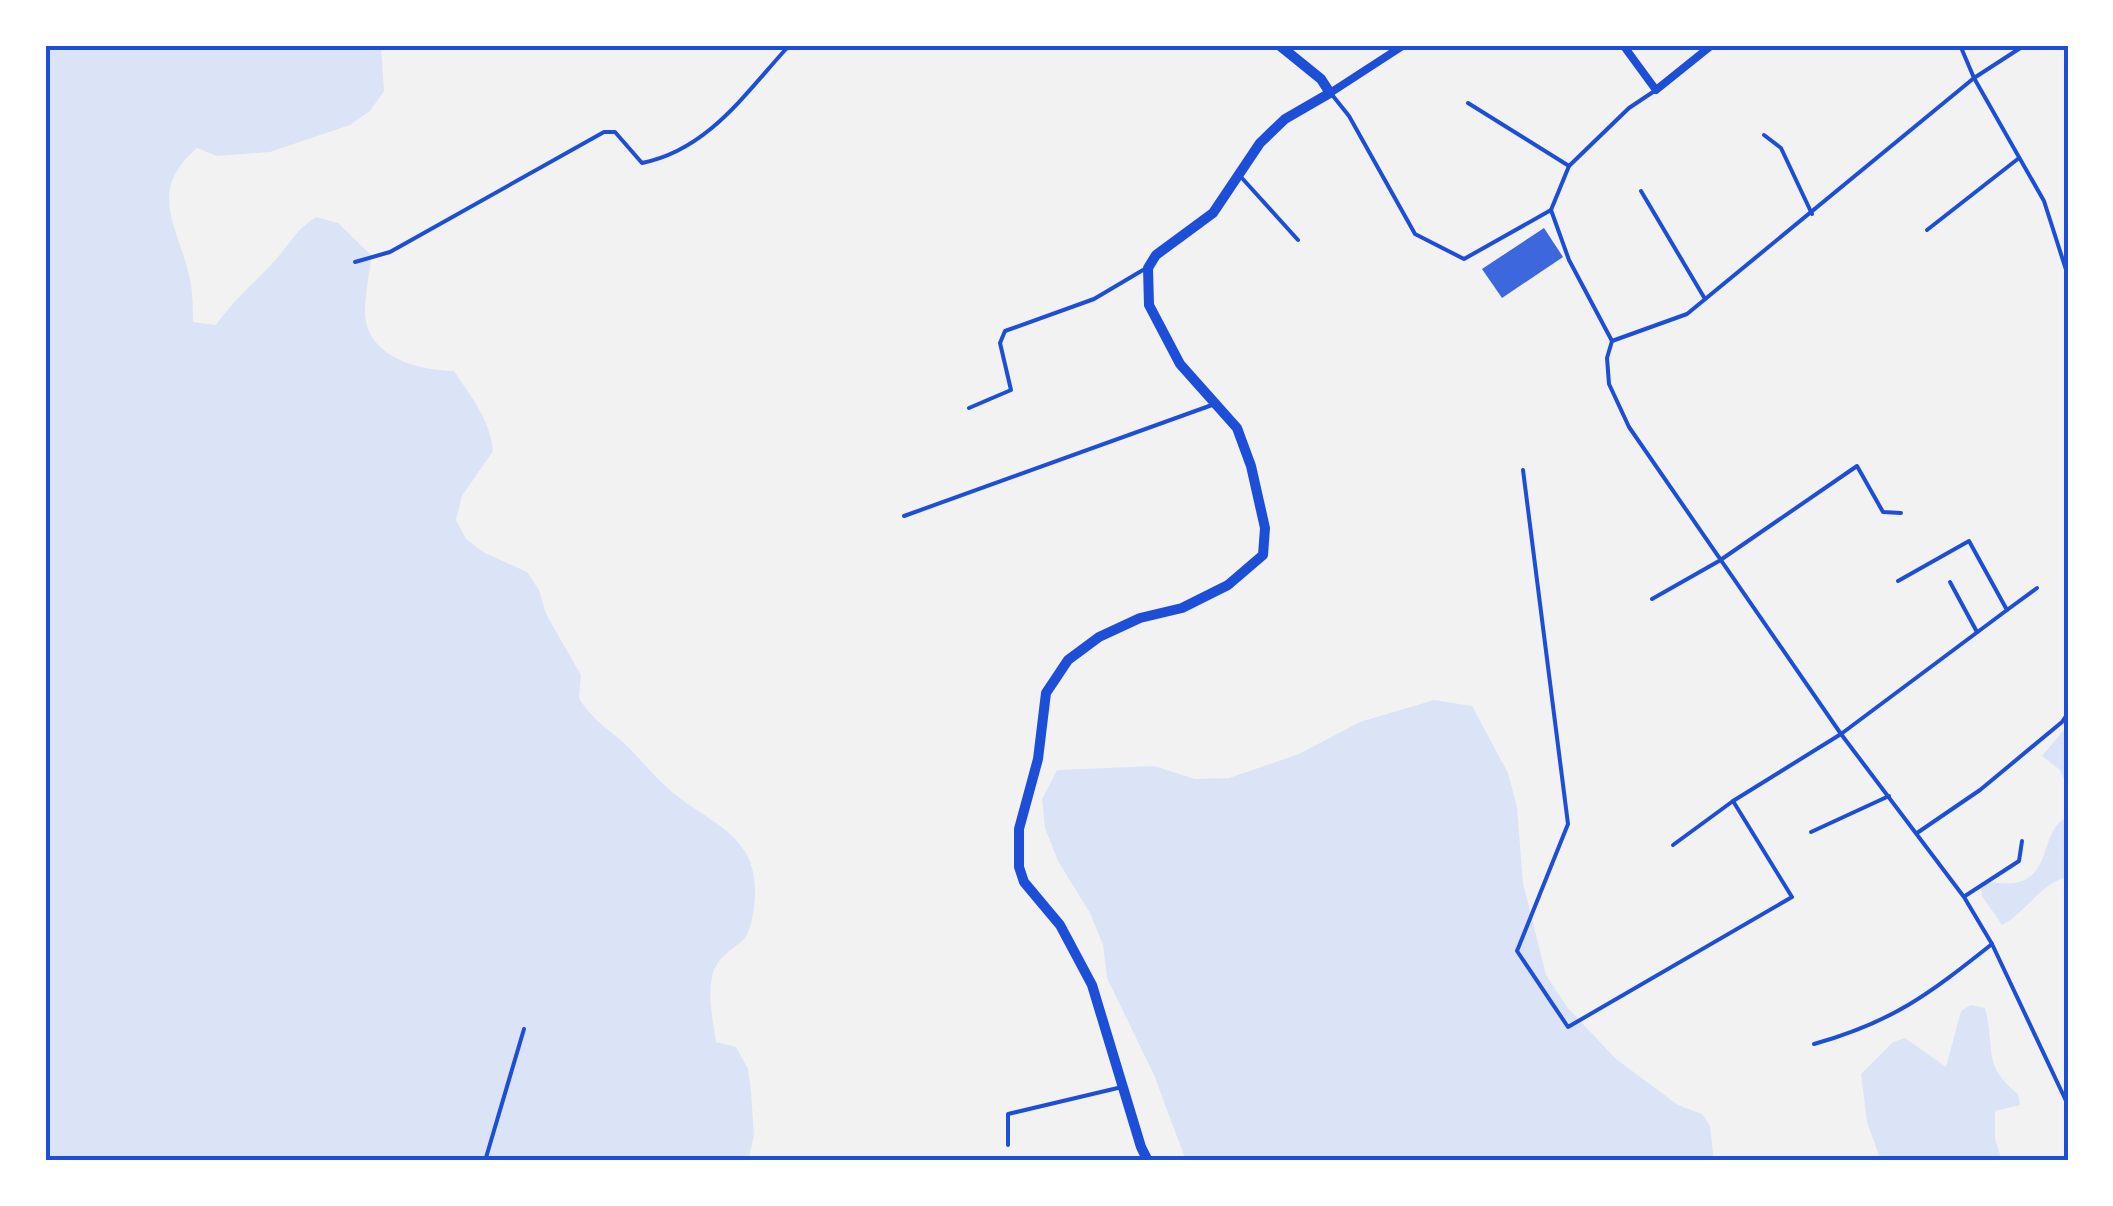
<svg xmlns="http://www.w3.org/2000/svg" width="2113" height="1206" font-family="Poppins,sans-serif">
<rect width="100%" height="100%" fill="#f2f2f2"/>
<g fill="#dbe4f7">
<path d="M45 45H381L384 91 370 111 350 125 270 152 217 156 197 148C147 191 177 224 189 275 193 291 193 306 193 322L216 325C233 300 257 281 277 258 293 240 295 231 316 217L338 223 371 255C370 274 365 293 365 311 365 356 416 370 454 371 471 397 490 419 493 451L462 496 456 520 466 539 483 552 527 572 539 590 546 614 581 675 579 698C595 724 612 730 632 751 648 768 663 786 681 799 719 827 758 840 755 897 754 909 752 931 743 940 731 951 718 957 713 973 707 993 713 1022 716 1042L736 1047 748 1069 751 1091 754 1136 748 1161H45Z"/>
<polygon points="1434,700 1472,706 1508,773 1517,807 1523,883 1546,975 1567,1007 1616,1059 1678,1105 1702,1114 1710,1126 1714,1161 1186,1161 1154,1075 1107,978 1103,945 1090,913 1058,861 1045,828 1042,799 1057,770 1154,766 1195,779 1229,778 1299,754 1360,722"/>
<polygon points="2068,725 2068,788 2060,770 2042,756"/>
<path d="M2068 810V877C2041 882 2026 913 2002 925L1982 896 1981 883C1994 881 2010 886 2022 881 2051 870 2041 831 2066 818Z"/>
<path d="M1971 1005 1985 1008C1996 1048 1981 1065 2018 1094L2020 1105 1995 1111V1138L2002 1161H1881L1867 1122 1861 1074 1893 1042 1905 1038 1946 1067 1961 1011Z"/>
</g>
<polygon fill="#3d67dc" points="1544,228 1563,257 1502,298 1482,269"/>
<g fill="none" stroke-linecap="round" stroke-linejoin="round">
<g stroke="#1d4ed8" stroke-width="4">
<polyline points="1097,45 1097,46"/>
<polyline points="1960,45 1974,78 2044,201 2068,276"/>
<polyline points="1656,90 1629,108 1569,166 1551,210 1569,260 1612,341 1607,358 1609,384 1629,427 1841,734 1964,897 1992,944 2068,1105"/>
<polyline points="1333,96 1349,116 1415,234 1464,259 1551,210"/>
<polyline points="1468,103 1569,166"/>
<polyline points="1764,135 1781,148 1812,214"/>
<polyline points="1241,177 1298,240"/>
<polyline points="1641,191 1705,299"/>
<polyline points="1927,230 2019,158"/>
<path d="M355 262 390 252 604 132H615L642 163C707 150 744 95 786 49L796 45"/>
<polyline points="1612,341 1687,314 1974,78 2025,45"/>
<polyline points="969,408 1011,390 1000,343 1005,331 1094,299 1143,270"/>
<polyline points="1523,470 1568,824 1517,951 1568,1027 1792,897 1733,801 1841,734 2007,610 1969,541 1898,581"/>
<polyline points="904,516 1212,405"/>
<polyline points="1950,582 1977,632"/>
<polyline points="1652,599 1719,561 1857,466 1883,512 1901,513"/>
<polyline points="2007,610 2037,588"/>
<polyline points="1811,832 1889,796"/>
<polyline points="1917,833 1980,790 2062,722 2068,713"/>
<polyline points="1673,845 1733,801"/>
<polyline points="1965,896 2019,861 2022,841"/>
<path d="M1814 1044C1893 1022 1929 994 1992 944"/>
<polyline points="1008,1145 1008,1114 1122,1087"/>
<polyline points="485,1161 524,1029"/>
</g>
<g stroke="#1d4ed8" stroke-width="8">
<polyline points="1623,45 1656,90 1712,45"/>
<polyline points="1330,93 1404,45"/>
</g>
<polyline stroke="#1d4ed8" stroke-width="10" points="1148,1161 1141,1147 1092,985 1060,925 1024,882 1019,867 1019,829 1038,759 1046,693 1068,660 1099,637 1140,618 1182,608 1228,585 1263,555 1265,528 1251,466 1237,428 1180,364 1149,305 1148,268 1156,255 1213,213 1260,143 1285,119 1330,93 1321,79 1279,45"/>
</g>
<rect width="2113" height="1206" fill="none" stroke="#ffffff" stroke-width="95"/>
<rect x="48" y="48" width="2018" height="1110" fill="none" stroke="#1d4ed8" stroke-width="4"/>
</svg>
